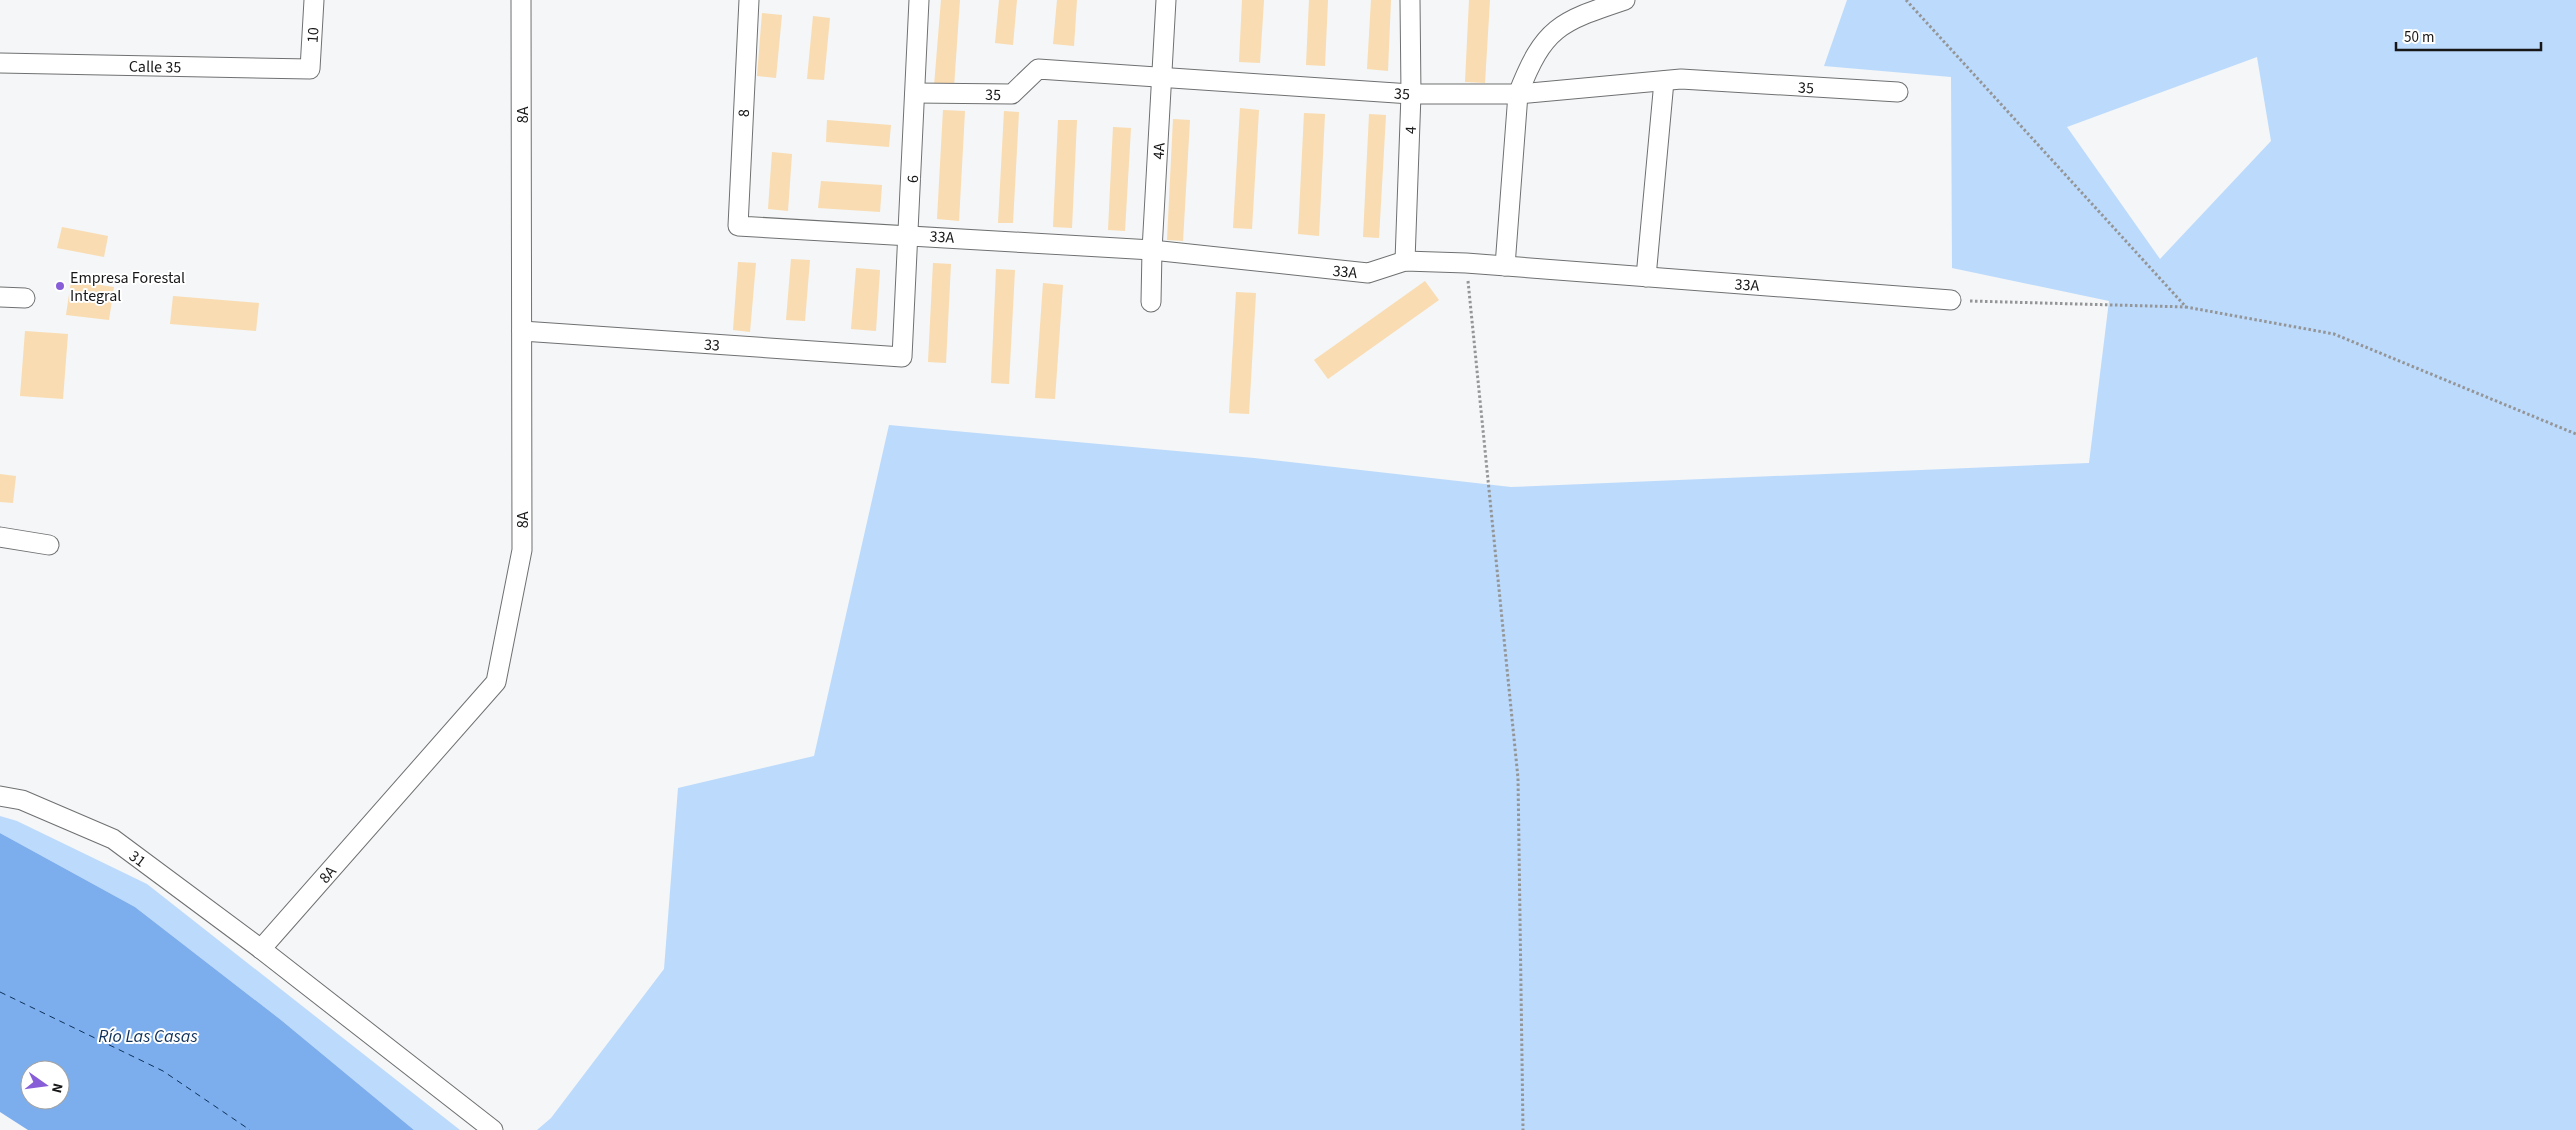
<svg xmlns="http://www.w3.org/2000/svg" width="2576" height="1130" font-family="'Source Sans 3',sans-serif">
<rect width="100%" height="100%" fill="#f4f6f7"/>
<g fill="#bcdafc" fill-rule="evenodd">
<path d="M1847 0H2576V1130H537L551 1118 664 969 678 788 814 756 889 425 1254 458 1511 487 2089 463 2109 301 1952 268 1951 77 1824 66ZM2257 57 2271 141 2160 259 2067 127Z"/>
<polygon points="0,816 17,821 147,884 460,1130 414,1130 281,1020 135,907 0,833"/>
</g>
<path fill="#7caeee" fill-rule="evenodd" d="M0 833 135 907 281 1020 414 1130H28L0 1112ZM30 1070H60V1100H30Z"/>
<g fill="none" stroke-linecap="round" stroke-linejoin="round">
<polyline stroke="#0f315a" stroke-width="1" stroke-dasharray="6 5" stroke-linecap="butt" points="0,992 163,1071 250,1130"/>
</g>
<g fill="#f9dcb1">
<polygon points="941,0 960,0 954,87 934,86"/>
<polygon points="999,0 1017,0 1013,45 995,43"/>
<polygon points="1057,0 1077,0 1074,46 1053,44"/>
<polygon points="1242,0 1264,0 1260,63 1239,62"/>
<polygon points="1309,0 1328,0 1325,66 1306,65"/>
<polygon points="1371,0 1391,0 1388,71 1367,69"/>
<polygon points="1469,0 1490,0 1485,83 1465,82"/>
<polygon points="762,13 782,15 776,78 757,76"/>
<polygon points="813,16 830,18 824,80 807,79"/>
<polygon points="1240,108 1259,110 1252,229 1233,228"/>
<polygon points="943,110 965,111 959,221 937,219"/>
<polygon points="1004,111 1019,112 1013,223 998,223"/>
<polygon points="1304,113 1325,114 1319,236 1298,234"/>
<polygon points="1369,114 1386,115 1379,238 1363,237"/>
<polygon points="1173,119 1190,120 1183,241 1167,240"/>
<polygon points="827,120 891,125 889,147 826,142"/>
<polygon points="1058,120 1077,120 1072,228 1053,227"/>
<polygon points="1113,127 1131,128 1125,231 1108,230"/>
<polygon points="772,152 792,154 788,211 768,209"/>
<polygon points="821,181 882,185 880,212 818,208"/>
<polygon points="62,227 108,236 104,257 57,248"/>
<polygon points="791,259 810,260 805,321 786,320"/>
<polygon points="738,262 756,263 750,332 733,330"/>
<polygon points="933,263 951,264 946,363 928,362"/>
<polygon points="856,268 880,270 876,331 851,329"/>
<polygon points="996,269 1015,270 1009,384 991,383"/>
<polygon points="71,281 114,287 109,320 66,315"/>
<polygon points="1425,281 1439,300 1328,379 1314,360"/>
<polygon points="1043,283 1063,285 1055,399 1035,398"/>
<polygon points="1236,292 1256,293 1249,414 1229,413"/>
<polygon points="173,296 259,303 256,331 170,324"/>
<polygon points="25,331 68,334 63,399 20,396"/>
<polygon points="0,474 16,476 13,503 0,502"/>
</g>
<g fill="none" stroke-linecap="round" stroke-linejoin="round">
<g stroke="#6f7071" stroke-width="21">
<g id="minor">
<polyline points="749,0 738,226 1152,250 1368,273 1405,261 1466,263 1951,300"/>
<polyline points="0,63 310,69 314,0"/>
<polyline points="915,93 1012,94 1038,69 1411,94 1518,94 1681,79 1898,92"/>
<polyline points="1405,261 1411,94 1410,0"/>
<path d="M1505 266 1518 94C1544 27 1559 22 1625 0"/>
<polyline points="1646,277 1664,81"/>
<polyline points="0,297 25,298"/>
<polyline points="1151,302 1152,250 1166,0"/>
<polyline points="522,331 902,357 919,0"/>
<polyline points="0,537 49,545"/>
<polyline points="0,796 22,800 113,839 261,949 493,1130"/>
<polyline points="261,949 496,682 522,550 521,0"/>
</g>
</g>
<g stroke="#949596" stroke-width="3" stroke-dasharray="2.5 2.5" stroke-linecap="butt">
<polyline points="1906,0 2186,307 2334,334 2576,434"/>
<polyline points="1468,281 1518,778 1523,1130"/>
<polyline points="1970,301 2186,307"/>
</g>
<use href="#minor" stroke="#fff" stroke-width="19"/>
</g>
<circle fill="#875ed8" stroke="#fff" stroke-width="2" cx="60" cy="286" r="5"/>
<g text-anchor="middle" stroke-width="4" stroke-linejoin="round" paint-order="stroke">
<g font-size="16" fill="#171718" stroke="#fff">
<text transform="translate(312 35) rotate(-86)" y="6">10</text>
<text transform="translate(155 66) rotate(1)" y="6">Calle 35</text>
<text transform="translate(1806 87) rotate(3)" y="6">35</text>
<text transform="translate(1402 93) rotate(3)" y="6">35</text>
<text transform="translate(993 94) rotate(1)" y="6">35</text>
<text transform="translate(743 113) rotate(-88)" y="6">8</text>
<text transform="translate(522 115) rotate(-90)" y="6">8A</text>
<text transform="translate(1410 130) rotate(-88)" y="6">4</text>
<text transform="translate(1158 151) rotate(-86)" y="6">4A</text>
<text transform="translate(912 179) rotate(-87)" y="6">6</text>
<text transform="translate(942 236) rotate(4)" y="6">33A</text>
<text transform="translate(1345 271) rotate(6)" y="6">33A</text>
<text transform="translate(1747 284) rotate(4)" y="6">33A</text>
<text transform="translate(712 344) rotate(4)" y="6">33</text>
<text transform="translate(522 520) rotate(-90)" y="6">8A</text>
<text transform="translate(138 858) rotate(37)" y="6">31</text>
<text transform="translate(327 874) rotate(-49)" y="6">8A</text>
</g>
<g font-size="16" fill="#171718" stroke="#fff" text-anchor="start">
<text x="70" y="283">Empresa Forestal<tspan x="70" dy="18">Integral</tspan></text>
</g>
<g font-size="18" font-style="italic" fill="#0f315a" stroke="#fff">
<text x="148" y="1042">Río Las Casas</text>
</g>
</g>
<g transform="translate(45 1085) rotate(104)"><circle r="24" fill="#ffffff" stroke="#a2a2a3"/>
<path d="M0-4L9 19L0 12L-9 19Z" fill="#875ed8"/>
<text y="-8" font-size="14" font-weight="bold" text-anchor="middle" fill="#171718">N</text>
</g>
<path d="M2396 42v8h145v-8" fill="none" stroke="#171718" stroke-width="2.5"/>
<text x="2404" y="42" font-size="15" fill="#171718" stroke="#ffffff" stroke-width="4" paint-order="stroke">50 m</text>
</svg>
